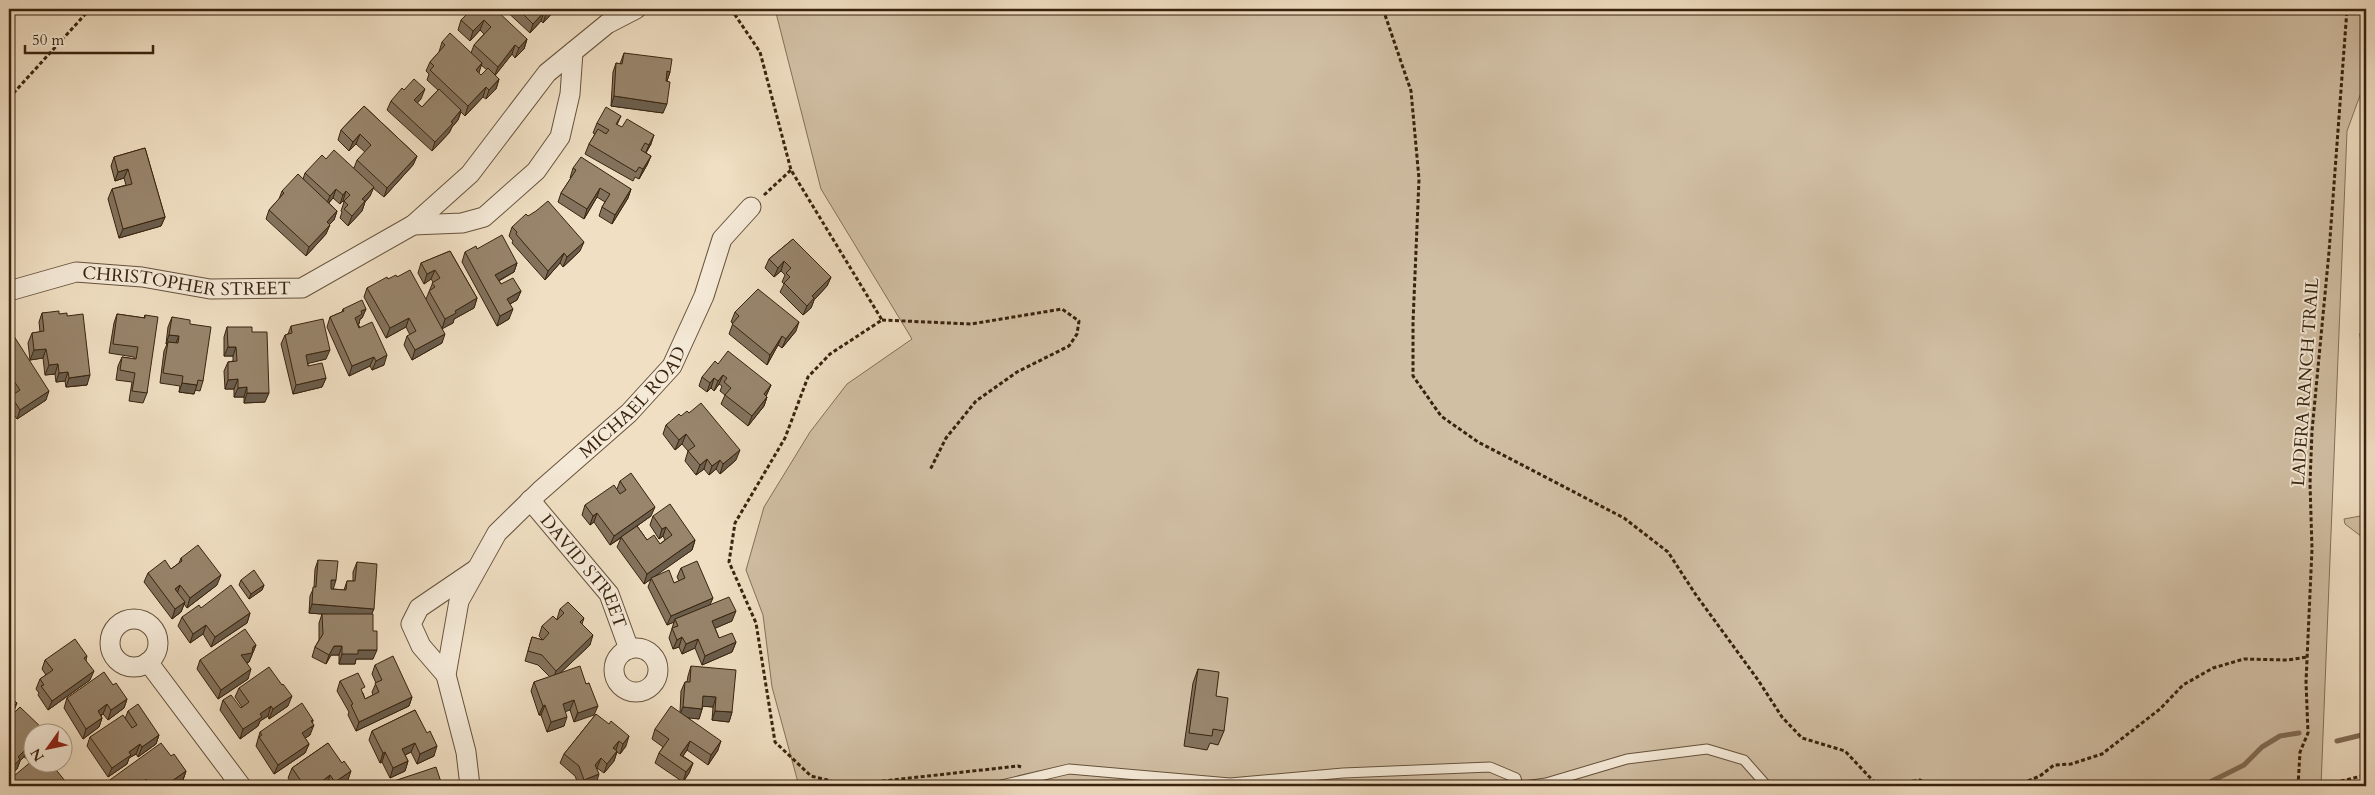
<svg xmlns="http://www.w3.org/2000/svg" width="2375" height="795" font-family="Cardo,serif">
<rect width="100%" height="100%" fill="#f0dfc3"/>
<filter id="stains"><feTurbulence type="fractalNoise" baseFrequency=".004" numOctaves="4"/><feColorMatrix values="0 0 0 0 .2 0 0 0 0 .09 0 0 0 0 .02 0 0 0 .5 -.17"/></filter>
<radialGradient id="worn" r=".72"><stop offset=".6" stop-color="#630" stop-opacity="0"/><stop offset="1" stop-color="#630" stop-opacity=".3"/></radialGradient>
<g fill="#d1bfa4" stroke="#847159">
<polygon points="775,9 2366,9 2366,79 2347,131 2321,786 799,786 772,687 763,615 746,570 764,507 810,432 847,384 912,339 821,189"/>
<polygon points="2366,515 2366,540 2345,524 2344,519"/>
</g>
<g fill="none" stroke-linecap="round" stroke-linejoin="round">
<g stroke="#816d55" stroke-width="5">
<polyline points="2337,741 2366,734"/>
<polyline points="2202,786 2244,765 2262,747 2280,736 2299,733"/>
</g>
<g stroke="#66523b" stroke-width="11">
<g id="lane">
<polyline points="997,786 1069,769 1230,783 1343,773 1490,767 1516,778 1518,786"/>
<polyline points="1524,786 1546,783 1627,759 1707,749 1744,760 1767,786"/>
</g>
</g>
<g stroke="#66523b" stroke-width="21">
<g id="street">
<polyline points="413,225 462,223 484,217 536,171 560,137 570,94 573,52"/>
<path id="s1" d="M9 291 76 272 142 277 210 289 302 288 413 225 470 174 547 73 607 24 636 9"/>
<path id="s2" d="M530 500 609 594 629 649"/>
<circle cx="134" cy="643" r="24"/>
<circle cx="636" cy="670" r="22"/>
<polyline points="148,662 241,786"/>
<polyline points="446,675 421,646 411,624 419,608 475,570"/>
<path id="s3" d="M470 786 466 752 446 675 459 601 497 533 540 491 629 413 672 366 704 296 722 239 751 207"/>
</g>
</g>
<g stroke="#38230e" stroke-width="3" stroke-dasharray="4 2.5" stroke-linecap="butt">
<polyline points="731,9 760,52 791,170 882,320 830,354 808,377 785,438 735,523 729,562 756,623 775,742 811,776 847,785 1018,766 1021,767"/>
<polyline points="1383,9 1411,91 1419,179 1413,322 1413,376 1441,416 1478,442 1624,518 1668,552 1696,595 1758,680 1782,717 1802,738 1845,751 1878,786"/>
<polyline points="9,98 90,9"/>
<polyline points="764,195 791,170"/>
<polyline points="882,320 971,324 1062,309 1079,321 1077,334 1069,346 1017,372 976,401 946,438 930,470"/>
<polyline points="1887,786 1920,780 1929,786"/>
<polyline points="2016,786 2040,776 2054,765 2071,764 2102,754 2160,709 2183,685 2213,668 2244,659 2288,660 2307,657"/>
<polyline points="2298,786 2300,752 2308,733 2306,682 2312,549 2310,483 2312,431 2329,252 2347,9"/>
<polyline points="2329,786 2333,783 2366,775"/>
</g>
<use href="#lane" stroke="#f5ead8" stroke-width="9"/>
<use href="#street" stroke="#f5ead8" stroke-width="19"/>
</g>
<g fill="#83725d" stroke="#38230e" fill-rule="evenodd">
<path d="M472 9 527 39 524 49 515 58 512 54 495 75 499 79 496 89 486 99 483 97 465 116 461 112 458 120 452 127 449 133 432 151 387 110 391 101 404 90 421 99 417 103 422 107 438 90 427 80 429 74 426 71 430 62 439 52 442 42 471 53 474 45 484 34 480 30 470 41 458 30 461 20ZM481 65 487 70 481 75 478 73Z"/>
<polygon points="504,9 556,9 543,23 541,21 530,33"/>
<polygon points="624,53 670,72 667,81 666,81 663,113 611,106 613,72 616,63 620,64"/>
<polygon points="364,106 417,156 413,165 384,197 373,188 370,196 365,202 362,211 348,226 340,218 342,212 341,211 344,202 343,201 340,204 333,198 329,203 337,211 334,220 329,225 326,234 306,256 266,219 269,210 279,199 282,191 303,179 305,173 326,159 354,168 357,160 365,152 356,144 349,151 338,140 341,130"/>
<polygon points="621,116 617,125 651,144 646,153 651,156 647,165 639,179 635,177 633,181 585,154 589,144 595,134 593,133 597,123"/>
<polygon points="145,148 165,217 161,226 119,238 108,199 112,189 126,185 124,178 115,181 111,166 114,157"/>
<polygon points="573,168 631,189 628,198 612,224 599,216 602,207 605,202 597,197 584,219 558,202 561,193 571,178 570,178"/>
<polygon points="528,216 580,251 563,267 560,263 545,280 512,243 513,241 509,236 512,227"/>
<polygon points="793,239 831,277 827,286 814,300 811,308 803,315 780,292 784,284 782,282 785,275 781,271 774,277 765,268 769,259"/>
<polygon points="477,249 517,263 514,272 499,281 501,284 521,291 517,300 510,304 509,319 497,326 462,262 465,252"/>
<polygon points="450,251 477,298 474,308 454,319 453,323 442,328 442,343 412,360 404,345 407,336 410,335 406,327 386,338 364,297 367,288 388,279 397,277 426,299 433,282 431,279 424,284 418,273 421,263"/>
<polygon points="343,309 366,309 362,318 360,319 359,324 358,324 384,365 372,370 370,366 349,376 327,327 330,317 342,312"/>
<polygon points="735,312 796,331 782,348 778,345 767,365 729,334 733,323 731,322"/>
<polygon points="42,313 59,314 87,385 66,387 65,381 56,382 55,374 45,375 43,358 30,360 28,343 32,333 40,332 39,322"/>
<polygon points="117,314 144,318 145,315 147,393 143,403 129,401 132,382 116,380 118,366 122,357 134,359 134,357 109,353 114,323"/>
<polygon points="172,317 190,324 203,381 200,391 195,390 194,394 179,392 180,386 160,383 164,351 167,344 166,344 168,327"/>
<polygon points="2365,320 2366,320 2366,360 2365,345 2361,345 2360,334"/>
<polygon points="291,326 326,359 308,363 308,366 326,378 322,387 293,394 281,344 285,335 288,334"/>
<polygon points="227,327 252,332 265,402 244,403 244,397 234,397 234,389 225,389 224,371 228,362 233,361 233,356 224,356 224,337"/>
<polygon points="9,330 46,400 17,419 9,407 9,403 11,396 13,395 9,388"/>
<polygon points="718,364 771,385 766,396 767,397 764,406 748,426 721,404 725,395 720,391 722,386 719,384 714,391 711,388 707,392 699,386 702,377"/>
<polygon points="681,416 736,460 720,474 716,469 709,475 704,469 696,475 685,461 688,451 682,444 675,450 663,434 666,425"/>
<polygon points="620,481 651,516 637,526 647,540 660,544 665,540 663,536 659,539 650,525 653,516 695,540 692,550 654,576 674,583 679,581 677,577 681,568 710,605 732,621 715,628 719,638 736,642 732,652 702,665 695,648 682,654 679,647 673,649 669,638 674,622 667,625 648,587 651,579 644,584 617,547 621,538 610,545 594,522 590,525 582,515 585,505 617,489"/>
<polygon points="181,558 217,585 187,608 184,604 181,612 172,619 144,582 148,573 171,569 179,563"/>
<polygon points="318,560 333,589 344,590 347,581 353,581 353,572 357,562 372,614 373,659 356,659 355,664 339,664 339,655 331,655 326,664 312,657 315,647 319,640 319,623 322,614 309,613 310,596 314,587 315,569"/>
<polygon points="241,580 264,585 262,590 249,599 239,585"/>
<polygon points="201,608 250,613 247,623 211,647 203,634 190,643 178,626 182,617"/>
<polygon points="560,609 584,618 582,624 590,645 560,673 586,684 589,683 574,722 570,710 565,711 564,726 547,732 541,715 539,715 531,691 534,682 550,677 538,665 525,661 532,637 543,640 539,636 542,626 557,619"/>
<polygon points="256,645 249,662 247,663 248,679 218,699 197,669 200,660"/>
<polygon points="87,656 86,660 90,680 48,710 38,695 39,693 36,689 40,679 46,675 42,669 45,660"/>
<polygon points="375,665 412,697 409,706 356,731 348,715 349,712 337,691 340,681 363,693 365,699 373,695 372,692 376,683 372,674"/>
<polygon points="691,666 732,712 729,722 712,720 713,707 703,706 699,719 688,717 718,750 708,765 687,750 683,756 693,763 689,773 683,782 655,763 659,753 663,747 652,739 655,729 680,712 681,691 685,682 687,682 688,676"/>
<polygon points="1198,669 1216,696 1224,731 1218,745 1210,743 1207,750 1184,746 1193,683"/>
<polygon points="113,685 127,699 124,708 108,720 103,714 101,716 102,718 99,727 83,739 64,708 67,698"/>
<polygon points="239,688 288,706 269,719 268,716 260,721 258,726 240,739 220,710 223,700 241,708 242,707 235,697"/>
<polygon points="415,710 434,756 417,764 411,752 405,755 408,761 405,771 390,778 382,762 380,763 369,740 372,731"/>
<polygon points="128,711 159,735 156,744 138,757 136,754 129,758 127,764 108,777 87,746 90,737 125,719"/>
<polygon points="596,714 626,746 620,754 617,752 614,761 604,773 597,768 596,784 589,786 579,786 575,776 560,763 564,754"/>
<polygon points="9,718 32,732 32,753 27,759 24,757 20,761 17,769 9,777"/>
<polygon points="313,720 310,735 305,738 309,744 305,753 274,774 256,746 260,732"/>
<polygon points="328,743 348,780 340,786 328,786 327,785 325,786 294,786 288,778 292,768"/>
<polygon points="171,756 186,771 183,780 175,786 106,786 107,782"/>
</g>
<g fill="#6a5d4c" stroke="#38230e">
<polygon points="16,9 17,9 14,17 9,21 9,14"/>
<polygon points="551,9 556,9 543,23 546,14"/>
<polygon points="544,12 541,21 530,33 533,24"/>
<polygon points="484,20 480,30 470,41 473,31"/>
<polygon points="527,39 524,49 515,58 519,48"/>
<polygon points="515,45 512,54 494,77 498,67"/>
<polygon points="482,63 479,73 476,70"/>
<polygon points="667,71 670,72 667,81 663,81"/>
<polygon points="499,79 496,89 486,99 489,90"/>
<polygon points="486,87 483,97 465,116 468,106"/>
<polygon points="425,89 421,99 411,110 414,100"/>
<polygon points="614,96 667,104 663,113 611,106"/>
<polygon points="461,110 458,120 452,127 449,133 432,151 435,142 451,122"/>
<polygon points="360,134 356,144 349,151 353,142"/>
<polygon points="654,135 651,144 645,154 649,145"/>
<polygon points="417,156 413,165 384,197 387,188"/>
<polygon points="651,156 647,165 639,179 643,169"/>
<polygon points="128,169 124,178 115,181 118,172"/>
<polygon points="374,187 370,196 365,202 362,211 348,226 352,216 362,199"/>
<polygon points="600,188 597,197 584,219 587,209"/>
<polygon points="336,189 333,198 326,205 330,196"/>
<polygon points="631,189 628,198 612,224 615,215"/>
<polygon points="346,191 343,201 340,204 343,195"/>
<polygon points="337,211 334,220 323,231 327,222"/>
<polygon points="165,217 161,226 119,238 123,229"/>
<polygon points="330,225 326,234 306,256 309,247"/>
<polygon points="584,242 580,251 563,267 567,257"/>
<polygon points="564,253 560,263 545,280 548,271"/>
<polygon points="784,261 781,271 774,277 778,268"/>
<polygon points="517,263 514,272 492,284 495,275"/>
<polygon points="435,270 431,279 424,284 427,274"/>
<polygon points="831,277 827,286 814,300 811,308 803,315 807,306 812,296"/>
<polygon points="521,291 517,300 503,308 507,299"/>
<polygon points="477,298 474,308 454,319 453,323 442,329 445,319 455,311"/>
<polygon points="366,309 362,318 360,319 359,324 351,327 355,318 361,311"/>
<polygon points="513,309 509,319 497,326 500,316"/>
<polygon points="409,318 406,327 386,338 390,328"/>
<polygon points="799,322 796,331 782,348 786,339"/>
<polygon points="2366,331 2366,341 2365,345 2361,345"/>
<polygon points="445,334 442,343 412,360 415,350"/>
<polygon points="169,335 179,336 175,345 168,342 167,344 166,344"/>
<polygon points="782,336 778,345 767,365 770,355"/>
<polygon points="228,347 236,347 233,356 224,356"/>
<polygon points="46,349 43,358 30,360 34,350"/>
<polygon points="330,350 326,359 302,365 306,355"/>
<polygon points="387,355 384,365 372,370 376,361"/>
<polygon points="374,357 370,366 349,376 352,366"/>
<polygon points="58,364 55,374 45,375 49,365"/>
<polygon points="68,372 65,381 56,382 59,373"/>
<polygon points="90,375 87,385 66,387 69,378"/>
<polygon points="723,375 719,384 714,391 718,381"/>
<polygon points="12,378 9,386 9,380"/>
<polygon points="326,378 322,387 293,394 296,385"/>
<polygon points="714,378 711,388 707,392 710,383"/>
<polygon points="238,379 234,389 225,389 228,380"/>
<polygon points="182,383 197,385 194,394 179,392"/>
<polygon points="771,385 767,394 760,404 764,394"/>
<polygon points="247,387 244,397 234,397 238,388"/>
<polygon points="49,391 46,400 17,419 20,410"/>
<polygon points="247,393 269,393 265,402 244,403"/>
<polygon points="767,397 764,406 748,426 752,416"/>
<polygon points="686,434 682,444 675,450 679,440"/>
<polygon points="740,450 736,460 720,474 723,464"/>
<polygon points="707,459 704,469 696,475 700,465"/>
<polygon points="720,460 716,469 709,475 712,466"/>
<polygon points="655,507 651,516 610,545 614,536"/>
<polygon points="597,513 594,522 590,525 593,516"/>
<polygon points="666,527 663,536 659,539 662,529"/>
<polygon points="695,540 692,550 644,584 647,574"/>
<polygon points="221,575 217,585 187,608 190,598"/>
<polygon points="331,580 336,580 333,590 328,589"/>
<polygon points="180,585 177,594 175,589"/>
<polygon points="264,585 262,590 249,599 251,594"/>
<polygon points="713,598 709,607 675,619 674,622 667,625 671,616"/>
<polygon points="185,602 181,612 172,619 175,609"/>
<polygon points="312,604 374,609 370,618 309,613"/>
<polygon points="736,611 732,621 709,631 712,621"/>
<polygon points="250,613 247,623 211,647 215,637"/>
<polygon points="206,625 203,634 190,643 193,634"/>
<polygon points="593,635 590,645 553,680 556,671"/>
<polygon points="682,637 679,647 673,649 677,640"/>
<polygon points="698,639 695,648 682,654 686,644"/>
<polygon points="736,642 732,652 702,665 705,656"/>
<polygon points="256,645 249,662 238,664 241,655"/>
<polygon points="334,646 342,646 339,655 331,655 326,664 329,655"/>
<polygon points="358,650 377,650 373,659 356,659 355,664 339,664 342,654"/>
<polygon points="251,669 248,679 218,699 221,690"/>
<polygon points="94,671 90,680 48,710 52,701"/>
<polygon points="292,696 288,706 269,719 273,709"/>
<polygon points="703,696 716,697 713,707 700,706"/>
<polygon points="412,697 409,706 356,731 359,722"/>
<polygon points="127,699 124,708 108,720 111,710"/>
<polygon points="574,700 570,710 559,714 563,704"/>
<polygon points="17,703 13,713 9,717 9,711"/>
<polygon points="107,704 103,714 94,720 98,711"/>
<polygon points="545,705 541,715 539,715 543,706"/>
<polygon points="271,706 268,716 260,721 258,726 240,739 243,729 260,714"/>
<polygon points="598,706 594,715 574,722 578,713"/>
<polygon points="683,707 702,709 699,719 679,717"/>
<polygon points="715,711 732,712 729,722 712,720"/>
<polygon points="567,717 564,726 547,732 551,722"/>
<polygon points="102,718 99,727 83,739 86,729"/>
<polygon points="313,720 311,728 314,725 310,735 298,743 302,733 311,721"/>
<polygon points="159,735 156,744 138,757 142,747"/>
<polygon points="629,736 626,746 620,754 623,744"/>
<polygon points="619,741 616,750 613,748"/>
<polygon points="690,741 687,750 677,764 680,755"/>
<polygon points="721,741 718,750 708,765 711,755"/>
<polygon points="415,743 411,752 399,758 402,749"/>
<polygon points="140,744 136,754 129,758 127,764 108,777 112,768 129,752"/>
<polygon points="309,744 305,753 274,774 278,765"/>
<polygon points="437,746 434,756 417,764 420,754"/>
<polygon points="28,747 24,757 20,761 17,769 9,777 9,771 18,757"/>
<polygon points="32,747 32,753 27,759 30,750"/>
<polygon points="617,751 614,761 604,773 607,764"/>
<polygon points="385,752 382,762 380,763 383,753"/>
<polygon points="601,758 597,768 592,774 595,765"/>
<polygon points="408,761 405,771 390,778 393,768"/>
<polygon points="693,763 689,773 683,782 686,772"/>
<polygon points="186,771 183,780 175,786 165,786"/>
<polygon points="351,771 348,780 340,786 334,786 335,782"/>
<polygon points="599,774 596,784 589,786 581,786 584,780"/>
<polygon points="330,775 327,785 325,786 321,782"/>
<polygon points="65,781 63,786 59,786"/>
</g>
<g fill="#98856c" stroke="#38230e">
<polygon points="9,9 16,9 9,14"/>
<polygon points="472,9 495,9 527,39 519,48 515,45 498,67 474,45 491,27 484,20 473,31 461,20"/>
<polygon points="518,9 551,9 546,14 544,12 533,24"/>
<polygon points="450,33 482,63 476,70 481,75 488,68 499,79 489,90 486,87 468,106 430,70 434,66 430,62 445,45 442,42"/>
<polygon points="624,53 672,59 670,72 667,71 666,81 670,82 667,104 614,96 616,63 622,64"/>
<polygon points="414,79 425,89 414,100 422,107 439,89 461,110 451,122 453,123 435,142 391,101 402,88 404,90"/>
<polygon points="364,106 417,156 387,188 357,160 371,145 360,134 353,142 341,130"/>
<polygon points="606,107 621,116 616,124 622,127 627,119 654,135 649,145 645,143 641,150 651,156 643,169 639,167 636,172 589,144 598,129 606,134 609,130 597,123"/>
<polygon points="145,148 165,217 123,229 112,189 132,184 128,169 118,172 114,157"/>
<polygon points="334,150 374,187 362,199 365,201 352,216 344,209 348,205 344,201 350,195 346,191 343,195 336,189 330,196 305,173 322,155 326,159"/>
<polygon points="581,157 631,189 615,215 602,207 610,194 600,188 587,209 561,193 576,170 573,168"/>
<polygon points="298,174 337,211 327,222 330,225 309,247 269,210 284,193 282,191"/>
<polygon points="548,201 584,242 567,257 564,253 548,271 516,234 517,232 512,227 526,214 528,216 536,211"/>
<polygon points="502,235 517,263 495,275 501,284 513,278 521,291 507,299 513,309 500,316 465,252 476,246 477,249"/>
<polygon points="793,239 831,277 812,296 814,298 807,306 784,283 790,277 786,273 791,268 784,261 778,268 769,259"/>
<polygon points="450,251 477,298 455,311 456,313 445,319 429,291 435,287 432,283 440,278 435,270 427,274 421,263"/>
<polygon points="410,270 445,334 415,350 407,336 416,331 409,318 390,328 367,288 387,277 388,279 396,275 397,277"/>
<polygon points="758,289 799,322 786,339 782,336 770,355 732,324 739,316 735,312"/>
<polygon points="362,300 366,309 361,311 362,314 355,318 359,328 372,322 387,355 376,361 374,357 352,366 330,317 344,311 343,309"/>
<polygon points="59,311 59,314 67,313 67,316 83,314 90,375 69,378 68,372 59,373 58,364 49,365 46,349 34,350 32,333 44,331 42,313"/>
<polygon points="117,314 145,318 145,315 158,317 147,393 132,391 135,373 120,370 122,357 136,359 138,347 113,344"/>
<polygon points="172,317 190,320 190,324 211,327 203,381 198,380 197,385 182,383 183,376 163,373 168,342 178,343 179,336 169,335"/>
<polygon points="323,319 330,350 306,355 308,366 322,363 326,378 296,385 285,335 292,333 291,326"/>
<polygon points="2365,320 2366,320 2366,331"/>
<polygon points="227,327 252,327 252,332 267,332 269,393 247,393 247,387 238,388 238,379 228,380 228,362 237,361 236,347 228,347"/>
<polygon points="9,330 10,330 49,391 20,410 11,396 20,390 12,378 9,380"/>
<polygon points="728,351 771,385 764,394 767,397 752,416 725,395 731,388 724,382 727,378 723,375 718,381 714,378 710,383 702,377 715,361 718,364"/>
<polygon points="701,403 740,450 723,464 720,460 712,466 707,459 700,465 688,451 695,446 686,434 679,440 666,425 679,414 681,416 687,411 689,413"/>
<polygon points="631,473 655,507 614,536 597,513 593,516 585,505 614,485 620,494 626,490 620,481"/>
<polygon points="670,504 695,540 647,574 621,537 637,526 647,540 654,535 660,544 672,535 666,527 662,529 653,516"/>
<polygon points="198,545 221,575 190,598 180,585 175,589 185,602 175,609 148,573 165,560 171,569 182,561 181,558"/>
<polygon points="318,560 338,561 336,580 331,580 331,589 346,590 347,581 355,581 357,562 377,564 374,609 312,604 313,587 316,587"/>
<polygon points="697,561 713,598 671,616 651,578 669,570 674,583 685,578 681,568"/>
<polygon points="254,570 264,585 251,594 241,580"/>
<polygon points="231,585 250,613 215,637 206,625 193,634 182,617 199,605 201,608"/>
<polygon points="729,597 736,611 712,621 719,638 732,633 736,642 705,656 698,639 686,644 682,637 677,640 672,628 678,626 675,619"/>
<polygon points="568,602 584,618 580,622 593,635 556,671 542,655 528,651 532,637 543,640 549,633 542,626 553,616 557,620 564,613 560,609"/>
<polygon points="322,614 373,614 373,631 377,631 377,650 358,650 358,654 342,654 342,646 334,646 329,655 315,647 323,634"/>
<polygon points="245,629 256,645 253,647 252,653 241,655 251,669 221,690 200,660"/>
<polygon points="75,639 87,656 84,658 94,671 52,701 41,686 44,685 40,679 53,670 45,660"/>
<polygon points="393,656 412,697 359,722 351,705 353,704 340,681 358,673 365,687 361,689 365,699 379,692 375,683 382,680 375,665"/>
<polygon points="580,666 586,684 589,683 598,706 578,713 574,700 563,704 567,717 551,722 545,705 543,706 534,682"/>
<polygon points="691,666 736,670 732,712 715,711 716,697 703,696 702,709 683,707 685,682 690,682"/>
<polygon points="269,667 282,685 283,684 292,696 273,709 271,706 260,714 262,717 243,729 223,700 231,695 241,708 249,702 239,688"/>
<polygon points="1198,669 1219,672 1216,696 1228,698 1224,731 1213,729 1212,736 1189,733"/>
<polygon points="104,672 113,685 116,683 127,699 111,710 107,704 98,711 102,718 86,729 67,698"/>
<polygon points="9,695 17,703 9,711"/>
<polygon points="302,703 313,720 311,721 314,725 302,733 309,744 278,765 259,737 262,735 260,732"/>
<polygon points="138,704 159,735 142,747 140,744 129,752 131,755 112,768 90,737 123,715 132,728 137,725 128,711"/>
<polygon points="671,706 721,741 711,755 690,741 680,755 693,763 686,772 659,753 669,739 655,729"/>
<polygon points="20,707 46,732 32,732 32,747 30,750 28,747 18,757 20,759 9,771 9,718"/>
<polygon points="415,710 427,733 430,731 437,746 420,754 415,743 402,749 408,761 393,768 385,752 383,753 372,731"/>
<polygon points="596,714 609,724 611,721 629,736 623,744 619,741 613,748 617,751 607,764 601,758 595,765 599,774 584,780 579,766 564,754"/>
<polygon points="161,743 171,756 174,754 186,771 165,786 151,786 146,779 142,786 110,786 107,782"/>
<polygon points="328,743 342,763 344,761 351,771 335,782 330,775 321,782 324,786 300,786 298,783 301,781 292,768"/>
<polygon points="32,761 32,762 50,762 65,781 59,786 47,786 47,785 46,786 12,786 9,782 9,780"/>
<polygon points="436,767 442,785 446,784 447,786 389,786 388,783"/>
</g>
<g text-anchor="middle" stroke-width="4" stroke-linejoin="round" paint-order="stroke">
<g font-size="18" fill="#38230e" stroke="#f5ead8">
<text dy="6" stroke="none"><textPath href="#s1" startOffset="181">CHRISTOPHER STREET</textPath></text>
<text transform="translate(2305 382) rotate(-86)" y="6">LADERA RANCH TRAIL</text>
<text dy="6" stroke="none"><textPath href="#s3" startOffset="456">MICHAEL ROAD</textPath></text>
<text dy="6" stroke="none"><textPath href="#s2" startOffset="90">DAVID STREET</textPath></text>
</g>
</g>
<rect width="2375" height="795" fill="none" stroke="#f0dfc3" stroke-width="30"/>
<rect x="10" y="10" width="2355" height="775" fill="none" stroke="#38230e" stroke-width="2.5"/>
<rect x="15" y="15" width="2345" height="765" fill="none" stroke="#38230e"/>
<g transform="translate(48 748) rotate(237)"><circle r="24" fill="#f5ead8" stroke="#a99a87"/>
<path d="M0-4L9 19L0 12L-9 19Z" fill="#8f2418"/>
<text y="-8" font-size="14" font-weight="bold" text-anchor="middle" fill="#38230e">N</text>
</g>
<path d="M25 45v8h128v-8" fill="none" stroke="#38230e" stroke-width="2.5"/>
<text x="32" y="45" font-size="15" fill="#38230e" stroke="#f5ead8" stroke-width="4" paint-order="stroke">50 m</text>
<rect width="100%" height="100%" filter="url(#stains)"/>
<rect width="100%" height="100%" fill="url(#worn)"/>
</svg>
